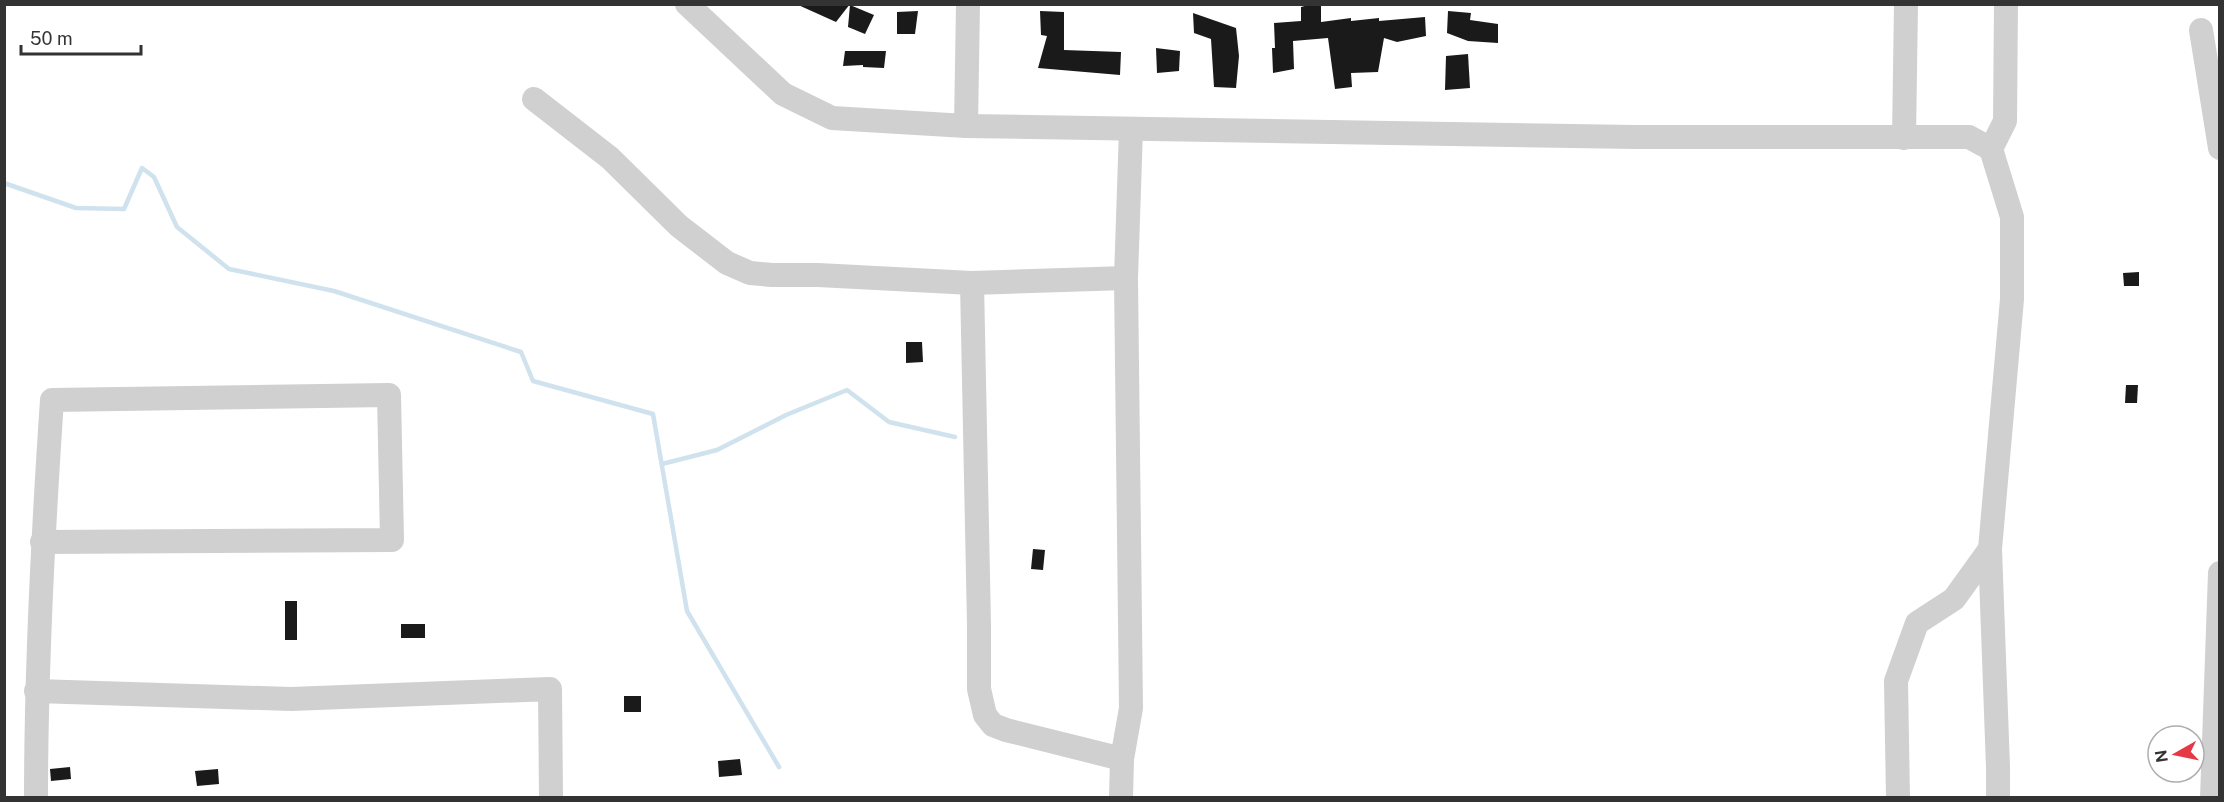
<svg xmlns="http://www.w3.org/2000/svg" width="2224" height="802" font-family="'Public Sans',sans-serif">
<rect width="100%" height="100%" fill="#fff"/>
<g fill="none" stroke-linecap="round" stroke-linejoin="round">
<g stroke="#cfe2ee" stroke-width="4.5">
<polyline points="4,183 76,208 124,209 142,168 154,177 177,227 229,269 334,291 521,352 533,381 653,414 687,611 779,767"/>
<polyline points="662,464 717,450 786,415 847,390 889,422 955,437"/>
</g>
</g>
<g fill="#1a1a1a">
<polygon points="796,4 850,4 836,22"/>
<polygon points="1312,4 1321,4 1321,22 1351,18 1351,21 1379,18 1379,21 1425,17 1426,36 1397,42 1384,38 1378,72 1351,73 1352,87 1335,89 1328,38 1293,41 1294,69 1273,73 1272,48 1275,48 1274,23 1301,21 1301,7"/>
<polygon points="850,5 874,15 865,34 848,27"/>
<polygon points="918,11 915,34 897,34 897,12"/>
<polygon points="1040,11 1064,12 1064,50 1121,52 1120,75 1038,68 1047,36 1041,35"/>
<polygon points="1448,11 1471,13 1470,20 1498,24 1498,43 1468,41 1447,33"/>
<polygon points="1193,13 1236,28 1239,56 1236,88 1214,87 1211,39 1194,33"/>
<polygon points="1156,48 1180,51 1179,71 1157,73"/>
<polygon points="845,51 886,51 884,68 863,67 863,65 843,66"/>
<polygon points="1468,54 1470,88 1445,90 1446,56"/>
<polygon points="2139,272 2139,286 2124,286 2123,273"/>
<polygon points="906,342 922,342 923,362 906,363"/>
<polygon points="2126,385 2138,385 2137,403 2125,403"/>
<polygon points="1033,549 1045,550 1043,570 1031,569"/>
<rect x="285" y="601" width="12" height="39"/>
<rect x="401" y="624" width="24" height="14"/>
<rect x="624" y="696" width="17" height="16"/>
<polygon points="740,759 742,775 719,777 718,761"/>
<polygon points="70,767 71,779 51,781 50,769"/>
<polygon points="218,769 219,784 197,786 195,771"/>
</g>
<g fill="none" stroke-linecap="round" stroke-linejoin="round">
<g stroke="#d0d0d0" stroke-width="24">
<polyline points="687,4 783,94 832,118 966,126 1635,137 1969,137 1991,149 2012,217 2012,299 1990,549 1954,599 1917,623 1896,681 1898,798"/>
<polyline points="2201,30 2220,148"/>
<polyline points="534,99 610,158 679,226 727,263 750,273 772,275 818,275 972,283 1126,278"/>
<polyline points="966,126 968,4"/>
<polyline points="1904,138 1906,4"/>
<polyline points="1991,149 2005,121 2006,4"/>
<polyline points="972,283 979,625 979,689 985,715 993,725 1006,730 1122,759"/>
<polyline points="1990,549 1998,767 1998,798"/>
<polyline points="36,691 291,699 550,689 551,798"/>
<path d="M36 798C36 665 43 533 52 400L389 395 392 540 42 542"/>
<polyline points="1121,798 1122,759 1131,708 1126,278 1131,129"/>
<polyline points="2212,798 2220,573"/>
</g>
</g>
<rect width="2224" height="802" fill="none" stroke="#333333" stroke-width="12"/>
<g transform="translate(2176 754) rotate(261)"><circle r="28" fill="#ffffff" stroke="#adadad" stroke-width="1.5"/>
<path d="M0-4.5L10 22L0 15L-10 22Z" fill="#e63946"/>
<text y="-9" font-size="16" font-weight="bold" text-anchor="middle" fill="#333333">N</text>
</g>
<path d="M21 45v9h120v-9" fill="none" stroke="#333333" stroke-width="3"/>
<text x="30" y="45" font-size="18" fill="#333333" stroke="#ffffff" stroke-width="4.5" paint-order="stroke">50 m</text>
</svg>
